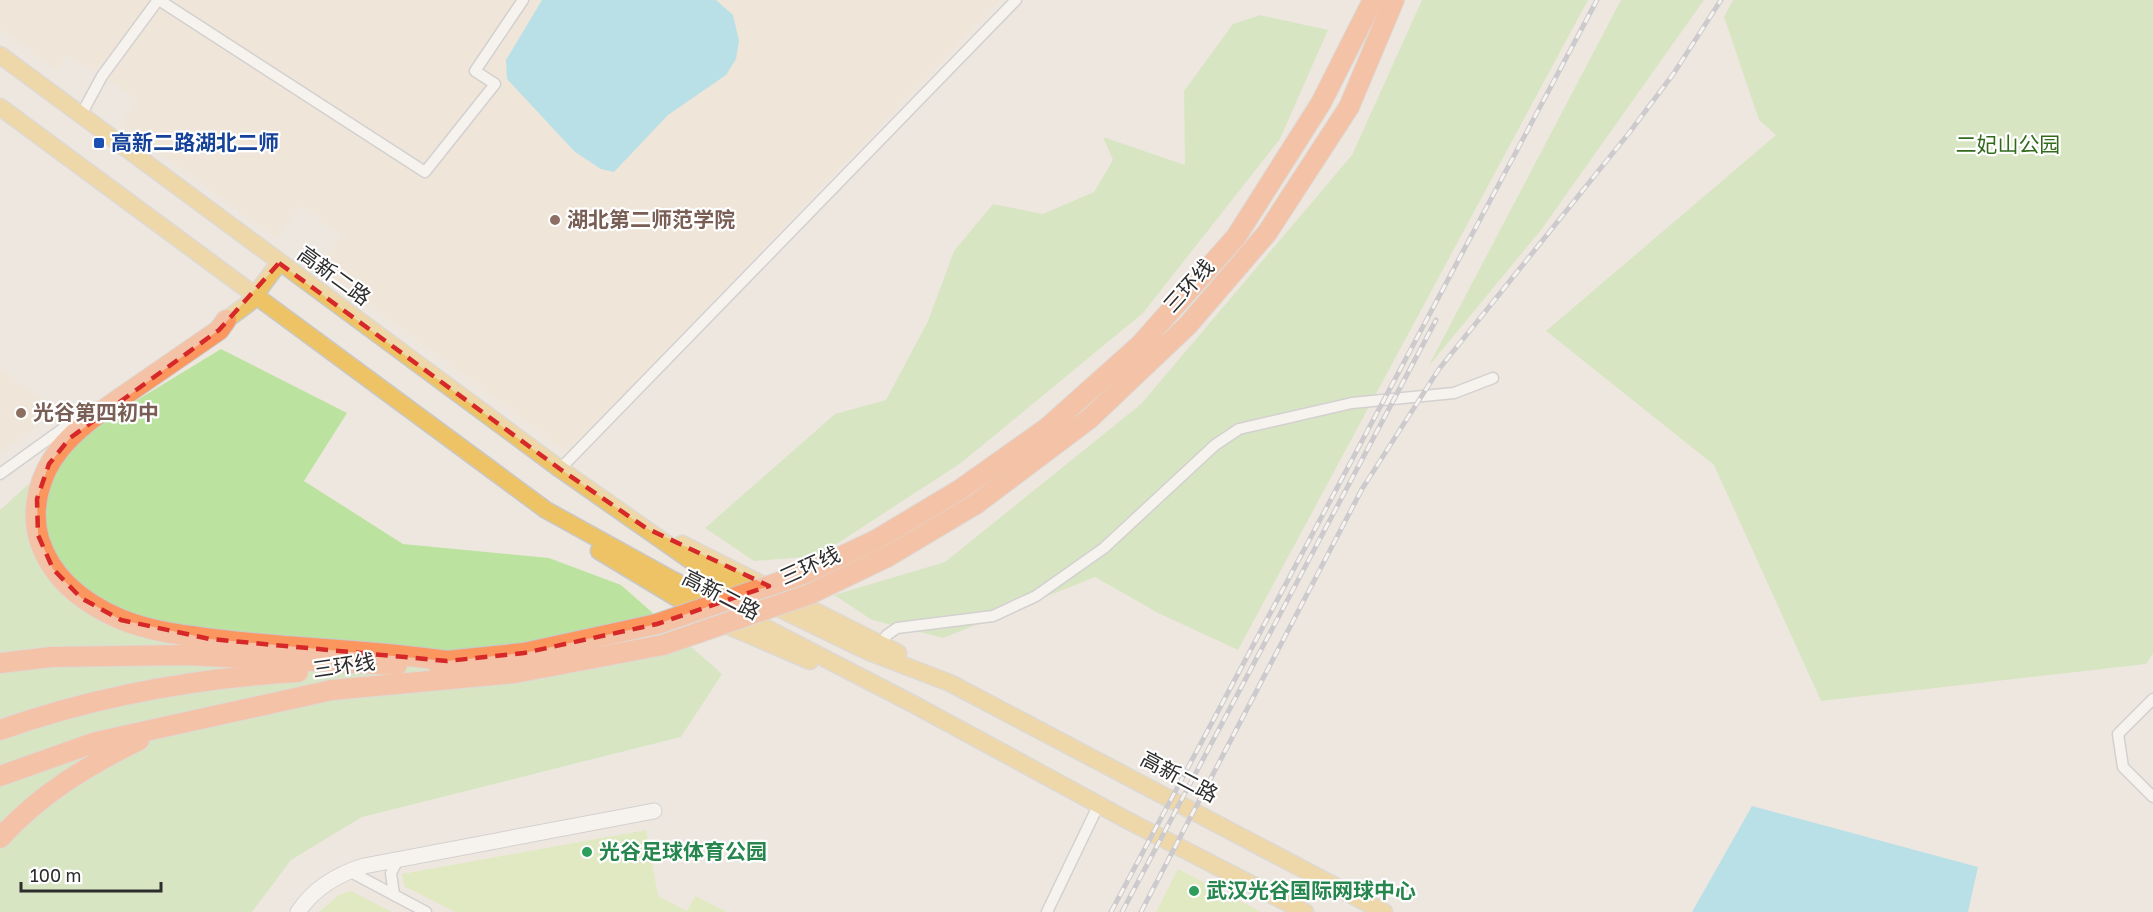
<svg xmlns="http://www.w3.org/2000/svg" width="2153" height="912" font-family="'Golos Text','Noto Sans SC',sans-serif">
<rect width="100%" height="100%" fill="#eee7e0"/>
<g fill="#efe3d1">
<polygon points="0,0 1000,0 568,453 318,266 341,235 301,205 276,238 121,124 137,99 67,54 56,70 0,28"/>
<polygon points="0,369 44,402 41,423 0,454"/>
</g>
<g fill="#bbe39f">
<polygon points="1422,0 1588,0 1238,650 1158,613 1095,577 943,638 872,620 834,595 945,562 1141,404 1352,155"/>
<polygon points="1621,0 1704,0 1541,230 1428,367"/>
<polygon points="1733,0 2153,0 2153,654 2146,664 1821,701 1714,465 1546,331 1776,135 1759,120 1724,17"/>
<polygon points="1260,15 1328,30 1280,139 1143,313 961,463 818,556 754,561 705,528 835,414 886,400 928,321 954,251 993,204 1043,214 1094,192 1113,160 1103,137 1185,165 1184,91 1233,24"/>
<polygon points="221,349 347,413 304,481 403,544 549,558 621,585 722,674 681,737 362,817 291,860 252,912 0,912 0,510 88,430"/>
</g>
<g fill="#cfea9b">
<polygon points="646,830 658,896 687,911 695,896 727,912 455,912 404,886 402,874"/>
<polygon points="1178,869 1261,912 1156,912"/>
<polygon points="351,891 392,912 319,912 339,895"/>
</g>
<g fill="#77d7ed">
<polygon points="542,0 716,0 733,15 739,41 736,59 726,75 668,115 614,172 601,169 575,152 507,79 506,60"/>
<polygon points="1752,806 1978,867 1968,912 1692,912"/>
</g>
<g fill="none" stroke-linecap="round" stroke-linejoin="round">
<g stroke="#b1b4bd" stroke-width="13">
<g id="street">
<polyline points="159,0 425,172 495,84 475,71 523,0"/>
<polyline points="81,115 102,76 158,0"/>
<polyline points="560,469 1016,0"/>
<polyline points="0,474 86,412"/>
<polyline points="880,644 887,635 897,628 993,616 1036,596 1104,548 1215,445 1239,429 1352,403 1454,393 1493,378"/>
<polyline points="2153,699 2118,734 2123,767 2153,797"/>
<polyline points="349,871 426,912"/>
<polyline points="394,895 391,873 399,858"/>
<polyline points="1047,912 1099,804"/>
</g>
</g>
<g stroke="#b1b4bd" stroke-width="17">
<path id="secondary" d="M298 912C314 888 338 874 364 866L654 811"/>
</g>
<g stroke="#c8c8c8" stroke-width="19">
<g id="primary">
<polyline points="0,55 560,469 687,558 735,587 869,652 950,683 1384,912"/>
<polyline points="0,107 546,510 673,580 915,705 1125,819 1305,912"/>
<polyline points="226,320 249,303 279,263"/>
<polyline points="682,544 898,653"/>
<polyline points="599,551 710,618 810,661"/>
</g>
</g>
<g stroke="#c8c8c8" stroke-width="22">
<g id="highway">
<path d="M226 320 219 330C189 351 159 371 129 392 105 409 78 426 59 450 40 474 30 508 39 539 51 578 83 603 120 619 151 632 188 636 221 640 297 649 372 650 447 661"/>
<polyline points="876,540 961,489 1047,428 1140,345 1236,237 1321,103 1373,0"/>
<polyline points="887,557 976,504 1089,419 1188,325 1267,233 1349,107 1394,0"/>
<polyline points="436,662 524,653 657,624"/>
<polyline points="0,663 51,657 184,655 397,665"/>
<path d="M0 730C96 696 197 678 298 672"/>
<polyline points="0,776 96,742 332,690 515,673 663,645"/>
<path d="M0 838C40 794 87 766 139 740"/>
</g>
</g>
<use href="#street" stroke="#fff" stroke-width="10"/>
<use href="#secondary" stroke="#fff" stroke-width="15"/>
<use href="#primary" stroke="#eec365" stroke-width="16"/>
<use href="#highway" stroke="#fb965f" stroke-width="20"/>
<g stroke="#a3a7b7" stroke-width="5">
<g id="rail">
<polyline points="1111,912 1597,0"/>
<polyline points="1122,912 1436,320"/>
<polyline points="1141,912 1362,489 1439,369 1629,133 1674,73 1721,0"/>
</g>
</g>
<use href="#rail" stroke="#fff" stroke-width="3" stroke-dasharray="9" stroke-linecap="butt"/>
<g stroke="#c8c8c8" stroke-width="22" stroke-linecap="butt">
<g id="highway-bridge">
<polyline points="657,624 806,573 876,540"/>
<polyline points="663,645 810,594 887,557"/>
</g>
</g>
<use href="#highway-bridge" stroke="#fb965f" stroke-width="20"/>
</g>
<path d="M0 0H2153V912H0ZM279 263 560 469 646 528 769 586 657 624 524 653 447 661 210 639 121 620 81 598 53 569 38 535 37 499 49 464 70 438 219 330Z" fill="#eee7e0" fill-opacity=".55" fill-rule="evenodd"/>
<path fill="none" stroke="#d62828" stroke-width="4.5" stroke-dasharray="12 8" stroke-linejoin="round" d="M279 263 560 469 646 528 769 586 657 624 524 653 447 661 210 639 121 620 81 598 53 569 38 535 37 499 49 464 70 438 219 330Z"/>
<rect fill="#1a4fb4" stroke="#fff" stroke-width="2" x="93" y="137" width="12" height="12" rx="3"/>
<g fill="#8d6e63" stroke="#fff" stroke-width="2">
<circle cx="555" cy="220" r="6"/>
<circle cx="21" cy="413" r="6"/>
</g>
<g fill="#2e9e5b" stroke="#fff" stroke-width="2">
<circle cx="587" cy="852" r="6"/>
<circle cx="1194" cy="891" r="6"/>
</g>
<g text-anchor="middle" stroke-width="4.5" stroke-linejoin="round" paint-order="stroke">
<g font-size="21" font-weight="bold" fill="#164399" stroke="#fff" text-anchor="start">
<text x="111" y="150">高新二路湖北二师</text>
</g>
<g font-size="21" fill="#336b1d" stroke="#fff">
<text x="2008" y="152">二妃山公园</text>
</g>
<g font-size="21" font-weight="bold" fill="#785e54" stroke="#fff" text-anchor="start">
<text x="567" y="227">湖北第二师范学院</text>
<text x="33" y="420">光谷第四初中</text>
</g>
<g font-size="21" fill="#2d2d2d" stroke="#fff">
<text transform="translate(334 276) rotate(36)" y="7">高新二路</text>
<text transform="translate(1189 286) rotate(-48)" y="7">三环线</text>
<text transform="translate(810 566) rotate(-24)" y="7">三环线</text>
<text transform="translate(721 595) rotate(27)" y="7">高新二路</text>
<text transform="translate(344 666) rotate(-8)" y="7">三环线</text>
<text transform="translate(1179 777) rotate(28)" y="7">高新二路</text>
</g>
<g font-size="21" font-weight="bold" fill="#27864d" stroke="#fff" text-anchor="start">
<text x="599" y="859">光谷足球体育公园</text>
<text x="1206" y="898">武汉光谷国际网球中心</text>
</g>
</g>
<path d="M21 882v9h140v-9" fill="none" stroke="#2d2d2d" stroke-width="3"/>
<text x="30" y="882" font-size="18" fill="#2d2d2d" stroke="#ffffff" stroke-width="4.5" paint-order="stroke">100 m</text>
</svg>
